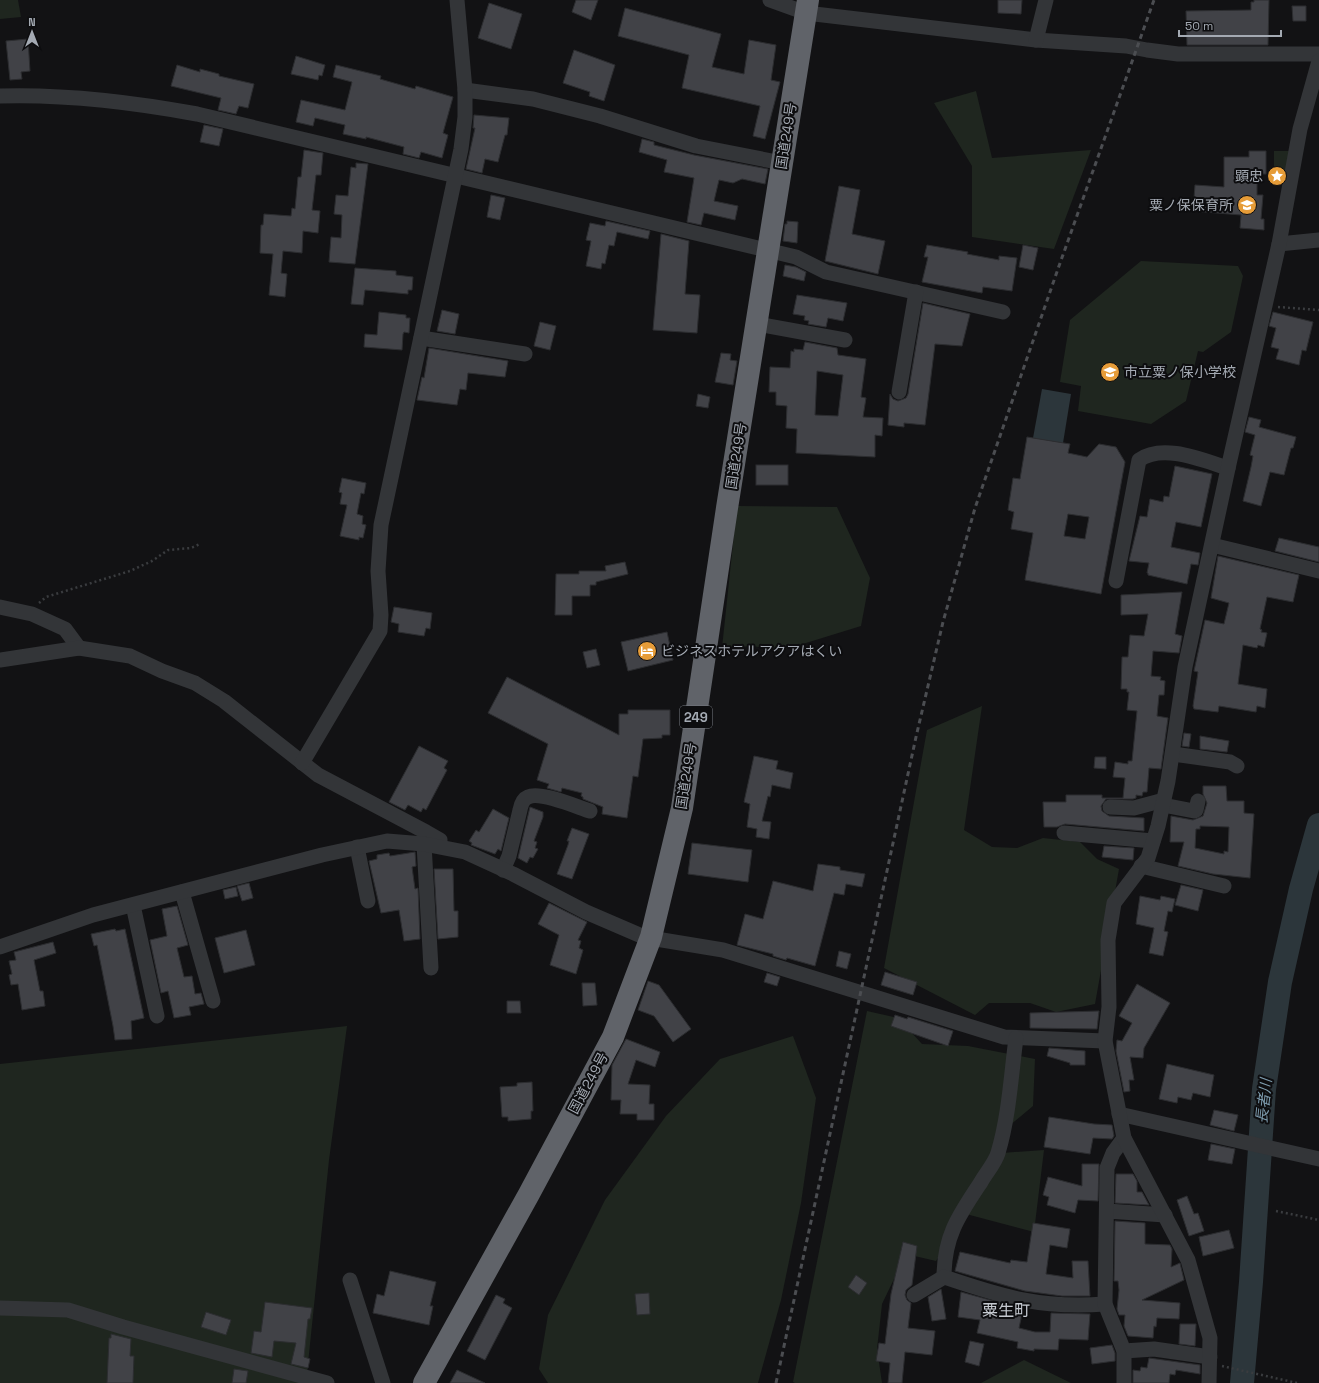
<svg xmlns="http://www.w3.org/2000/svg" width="1319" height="1383" font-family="'Space Grotesk','Noto Sans JP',sans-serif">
<rect width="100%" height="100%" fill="#121214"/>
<g fill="#1f261f">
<polygon points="0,0 18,0 21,17 0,19"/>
<polygon points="976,91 992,158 1091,150 1054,249 972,237 972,166 934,103"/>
<polygon points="1274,151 1289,151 1286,170 1274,170"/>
<polygon points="1141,261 1238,266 1243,276 1231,332 1203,352 1198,351 1186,401 1151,424 1078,411 1081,386 1060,382 1070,320"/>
<polygon points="737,506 837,507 870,578 861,626 780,651 753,646 722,648"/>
<polygon points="982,706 964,830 992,847 1017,848 1043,838 1080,842 1097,859 1119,869 1095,1004 1056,1012 1030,1003 989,1003 975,1015 884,968 927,730"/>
<polygon points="867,1011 898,1018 922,1044 968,1046 1035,1059 1033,1106 1003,1131 1002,1153 1044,1150 1034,1232 966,1214 936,1261 906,1254 882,1304 877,1349 882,1383 795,1383 793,1382"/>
<polygon points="347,1026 329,1160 306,1383 0,1383 0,1064"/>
<polygon points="793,1036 816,1098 801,1203 781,1300 758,1383 548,1383 539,1369 548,1315 605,1200 666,1116 720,1059"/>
<polygon points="1024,1360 1071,1383 981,1383"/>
</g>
<polygon fill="#2c363b" points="1042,389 1071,394 1063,443 1033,438"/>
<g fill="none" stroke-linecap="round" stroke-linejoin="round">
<polyline stroke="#2c363b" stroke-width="24" points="1242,1383 1251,1282 1264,1089 1280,982 1301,889 1319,825"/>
</g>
<g fill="#414247" stroke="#2c2d30" fill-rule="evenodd">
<polygon points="576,0 598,0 591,20 572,12"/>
<polygon points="998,0 1022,0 1021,14 998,13"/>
<polygon points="1254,0 1269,0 1268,45 1187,45 1186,11 1251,10 1251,2 1254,2"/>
<polygon points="489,3 522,14 511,49 478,38"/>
<polygon points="1292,6 1306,6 1306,21 1293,21"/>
<polygon points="625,8 721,34 712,67 744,74 749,40 776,45 771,80 780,82 765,139 753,136 760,106 682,88 689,55 618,36"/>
<polygon points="28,39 30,71 21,72 22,79 10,80 6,41"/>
<polygon points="574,50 615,65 604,101 589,96 590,92 563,83"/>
<polygon points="296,56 325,65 322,76 319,75 318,80 291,74"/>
<polygon points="177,65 200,72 200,69 219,74 219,76 254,84 248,108 239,106 236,114 218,110 221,98 171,86"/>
<polygon points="336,65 381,76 380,79 415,89 416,86 453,97 443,133 448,135 442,158 421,152 419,158 403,154 404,147 366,137 366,139 343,134 345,125 315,118 313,126 296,122 301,100 345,110 352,82 333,77"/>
<polygon points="474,115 509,118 507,135 505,135 498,162 485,159 482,173 466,169 475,128 473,128"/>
<polygon points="204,125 223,129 219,146 200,142"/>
<polygon points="642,139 654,142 654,145 694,155 768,169 765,184 742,179 733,183 719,180 714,201 738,206 735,220 704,213 701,225 687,222 694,178 664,172 667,160 639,152"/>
<polygon points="304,150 323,153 321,175 316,175 312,210 320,211 318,233 303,231 302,253 283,251 281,273 287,274 285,297 269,295 273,254 260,253 261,225 263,225 264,214 291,216 292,208 295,209 298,177 301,177"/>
<polygon points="1249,151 1266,151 1266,174 1257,174 1257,195 1263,195 1261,219 1264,219 1264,230 1240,228 1241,215 1193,211 1195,185 1224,187 1224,157 1249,157"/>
<polygon points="356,163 368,164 355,264 329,262 331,237 341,238 342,215 334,214 336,195 348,196 351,167 356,168"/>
<polygon points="839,186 860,190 852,234 885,241 878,274 825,261"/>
<polygon points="491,195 505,198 500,220 487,217"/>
<polygon points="606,221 650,231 648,239 617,232 614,246 609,245 605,264 602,263 601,269 586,266 591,241 586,240 590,223 605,226"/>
<polygon points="787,221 798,222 797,243 783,241 785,224 787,224"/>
<polygon points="661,234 689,241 685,294 700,295 697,333 653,330"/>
<polygon points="927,245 968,252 967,254 994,259 999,260 999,256 1017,258 1012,291 983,287 982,293 922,282 928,257 924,257"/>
<polygon points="1023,245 1038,248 1033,270 1019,267"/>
<polygon points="785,265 796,267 806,272 804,281 783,276"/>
<polygon points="355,268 396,271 396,275 413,277 412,290 408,290 408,294 365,290 363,305 351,304"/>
<polygon points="797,295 847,303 843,321 828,318 826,327 808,324 809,321 804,320 805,316 793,314"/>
<polygon points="923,303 970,314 962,346 935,344 925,425 904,423 904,427 888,425 890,394 893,399 898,401 906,398 908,394"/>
<polygon points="442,310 459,314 455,334 437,331"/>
<polygon points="379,312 406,315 406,318 410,318 409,333 404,332 403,334 402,350 364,347 365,334 377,335"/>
<polygon points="1273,312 1313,322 1306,351 1302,350 1299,365 1276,359 1279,349 1271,347 1276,328 1269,326"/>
<polygon points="540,322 556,326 550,350 534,346"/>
<path d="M805 342 837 348 838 355 866 359 861 397 866 398 863 417 883 418 882 436 875 435V457L796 453 797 429 786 428 787 406 776 405V392H769L770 367 790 368 791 351 794 352V349L803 350ZM817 371 843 375 838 416 815 415Z"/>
<polygon points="429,348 508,361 505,377 468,373 466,390 460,389 457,405 417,400 422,377 424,378"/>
<polygon points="721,353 731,354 730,360 737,361 733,385 715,382"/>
<polygon points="698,394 710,397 708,408 696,406"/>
<polygon points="1249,417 1261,420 1259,427 1296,437 1293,448 1291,448 1284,475 1270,472 1261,506 1243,501 1251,467 1253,456 1250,455 1255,435 1245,432"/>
<path d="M1027 437 1070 444 1068 453 1087 457 1099 444 1116 447 1125 462 1101 594 1025 580 1033 533 1011 529 1014 512 1008 510 1013 478 1020 479ZM1068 514 1089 517 1085 539 1064 536Z"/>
<rect x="756" y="465" width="32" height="20"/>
<polygon points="1175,466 1212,474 1201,527 1176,522 1171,547 1200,553 1198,565 1191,564 1187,584 1148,575 1148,573 1147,573 1149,563 1129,561 1140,516 1147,517 1150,499 1163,502 1164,496 1169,497"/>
<polygon points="342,478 366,483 364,494 361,493 357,514 363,516 362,524 366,525 363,538 359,537 359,540 340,536 347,505 340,504 342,493 339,492"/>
<polygon points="1279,538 1319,547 1319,562 1275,551"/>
<polygon points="1218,556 1299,575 1293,602 1267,597 1260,629 1262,630 1261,632 1267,633 1264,647 1258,645 1257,648 1243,645 1238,684 1267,689 1265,708 1257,706 1256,712 1219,706 1218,712 1194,709 1193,706 1198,672 1194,671 1205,620 1224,624 1229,603 1211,598"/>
<polygon points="625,562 628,574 596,582 596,585 590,585 590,596 572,596 572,615 555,615 556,574 579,574 579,571 606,571 605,566"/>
<polygon points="1182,592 1175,634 1182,636 1179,653 1153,651 1151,676 1161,677 1160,680 1165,681 1164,695 1159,695 1157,716 1168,718 1161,769 1149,768 1147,792 1143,792 1142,796 1136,795 1136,798 1133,799 1106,799 1101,806 1102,811 1109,816 1144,818 1144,831 1065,824 1057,827 1044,827 1043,802 1066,802 1066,795 1102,795 1102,798 1123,798 1125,778 1113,777 1115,762 1128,764 1128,761 1132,761 1137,711 1127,710 1129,692 1127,692 1127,689 1121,689 1122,657 1128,657 1130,635 1144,636 1148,614 1121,615 1121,595"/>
<polygon points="394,607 432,613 430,629 426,628 424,636 398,632 399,624 391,622"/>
<polygon points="667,632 673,660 628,671 621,642"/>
<polygon points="596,649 600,665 587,668 583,652"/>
<polygon points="507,677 619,735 619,714 628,714 628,710 670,710 670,735 662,735 662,738 643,739 638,777 633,776 627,818 602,814 603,807 583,799 583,797 581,796 582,793 562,788 561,792 547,788 549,784 537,780 548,744 488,713"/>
<polygon points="1184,733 1191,734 1189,747 1182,746"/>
<polygon points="1200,736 1229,741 1227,752 1200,749"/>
<polygon points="419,746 448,761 444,768 447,770 426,810 423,808 421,812 408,805 405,810 389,802"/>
<polygon points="754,756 778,761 776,769 793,773 790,789 772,785 770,797 768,796 762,821 771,822 769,839 756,837 757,829 747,827 750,804 744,802"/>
<polygon points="1095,757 1106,757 1106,769 1094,768"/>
<path d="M1203 786H1226L1227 801H1244V813L1254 814 1250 878 1213 874 1178 866 1184 842H1170L1171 816 1193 820 1203 816 1207 803 1203 794ZM1200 826 1229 827 1228 852 1224 851V854L1195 848 1196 829H1200Z"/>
<polygon points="530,807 543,812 543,817 534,841 537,842 535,848 538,849 533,858 530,857 527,863 518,858"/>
<polygon points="493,809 509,818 501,851 498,849 495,854 471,845 472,843 469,841 476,830 479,832"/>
<polygon points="572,828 589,834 572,879 557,874 568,845 569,841 567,841"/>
<polygon points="692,843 752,850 748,882 688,874"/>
<polygon points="1104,846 1134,848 1133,860 1102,857"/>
<polygon points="415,852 416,866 412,867 415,889 418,888 420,939 404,941 399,910 381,913 369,861 377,859 377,855 389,853 390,856"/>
<polygon points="818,864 840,867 840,870 865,874 862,887 846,884 844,895 834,893 815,966 787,958 786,960 773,956 773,954 737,945 745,914 763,919 773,881 813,891"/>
<polygon points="434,869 453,869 454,911 458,911 458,937 438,939"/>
<polygon points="249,883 253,898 242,901 237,886"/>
<polygon points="1181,885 1203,890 1198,911 1175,905"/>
<polygon points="236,887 238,896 225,899 223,890"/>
<polygon points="1140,896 1160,900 1161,896 1175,899 1172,912 1168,911 1164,931 1168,932 1163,956 1149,953 1154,928 1136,924"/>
<polygon points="549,903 587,922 578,940 581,941 579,948 583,950 576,974 550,965 559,935 538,924"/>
<polygon points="177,906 188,945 177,948 184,977 192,976 195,994 201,993 204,1004 189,1007 191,1015 174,1018 168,991 161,993 150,940 167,936 162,909"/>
<polygon points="115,929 116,931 125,929 144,1018 131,1021 132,1039 115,1040 113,1026 97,945 94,946 91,934"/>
<polygon points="246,930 255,965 224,973 215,938"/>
<polygon points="53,942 56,953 34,960 40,991 43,991 45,1006 22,1010 18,984 11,985 9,975 12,974 9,961 16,960 14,952"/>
<polygon points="839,951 851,954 847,969 836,966"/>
<polygon points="885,972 917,982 913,995 881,985"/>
<polygon points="767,973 780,977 777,986 764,982"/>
<polygon points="648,981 659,985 691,1029 673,1042 654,1016 638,1010"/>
<polygon points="582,983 595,983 597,1005 583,1006"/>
<polygon points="1137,984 1170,1003 1144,1048 1143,1058 1130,1057 1134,1080 1129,1080 1130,1091 1124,1092 1116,1051 1117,1040 1122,1041 1132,1023 1119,1016"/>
<polygon points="507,1001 520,1001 521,1013 507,1013"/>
<polygon points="1099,1011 1097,1029 1030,1028 1030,1013"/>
<polygon points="895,1015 907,1019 908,1017 953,1031 948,1046 891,1026"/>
<polygon points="626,1039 660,1052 655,1067 636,1060 628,1084 650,1085 649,1104 654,1104 654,1120 637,1120 637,1114 620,1114 621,1100 611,1100 612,1065"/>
<polygon points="1049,1048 1085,1051 1085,1065 1070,1065 1070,1063 1047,1056"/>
<polygon points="1167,1064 1214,1075 1210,1097 1193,1093 1191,1100 1178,1097 1177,1103 1159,1099"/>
<polygon points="532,1082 533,1111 531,1111 531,1119 508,1121 508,1117 502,1117 500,1087 517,1086 517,1083"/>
<polygon points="1214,1110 1238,1115 1234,1131 1210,1125"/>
<polygon points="1049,1117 1094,1124 1112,1125 1114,1136 1112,1139 1093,1138 1090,1154 1044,1147"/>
<polygon points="1211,1144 1235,1149 1232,1164 1208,1160"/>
<polygon points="1082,1164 1099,1164 1098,1201 1078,1200 1075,1213 1047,1205 1049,1197 1043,1195 1048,1177 1082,1186"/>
<polygon points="1116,1174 1133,1174 1137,1181 1137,1192 1142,1192 1149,1205 1115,1203"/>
<polygon points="1187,1196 1194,1214 1198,1213 1204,1231 1189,1236 1177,1200"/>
<polygon points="1115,1221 1145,1223 1145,1244 1170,1245 1172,1249 1171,1267 1180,1263 1184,1280 1142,1300 1180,1303 1179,1319 1157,1318 1156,1327 1154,1326 1153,1338 1128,1336 1124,1326 1125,1315 1119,1315 1117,1309 1119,1290 1118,1281 1114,1281"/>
<polygon points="1033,1223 1070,1229 1067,1248 1050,1245 1046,1274 1073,1278 1072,1261 1088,1261 1090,1296 1062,1296 1025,1291 955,1271 960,1252 1010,1263 1011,1260 1027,1262"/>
<polygon points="1229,1230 1234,1248 1203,1256 1199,1237"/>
<polygon points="903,1242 917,1246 912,1285 906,1290 905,1295 907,1300 911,1303 908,1328 935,1331 932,1355 905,1352 902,1383 888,1383 890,1363 876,1361 879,1343 885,1344 891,1294"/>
<polygon points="390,1271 436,1282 430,1306 433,1306 429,1325 373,1313 377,1294 384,1296"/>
<polygon points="856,1275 867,1283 859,1295 848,1287"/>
<polygon points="941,1289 946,1319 932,1321 928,1297"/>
<polygon points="961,1292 1023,1309 1019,1328 1035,1332 1050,1332 1051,1313 1090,1314 1088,1340 1059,1339 1058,1350 1034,1349 1034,1351 1017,1348 1018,1342 977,1333 980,1320 958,1317"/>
<polygon points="649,1293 650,1314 637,1315 635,1294"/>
<polygon points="496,1295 505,1299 503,1303 512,1308 485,1360 467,1351"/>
<polygon points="265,1302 312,1308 310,1319 308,1319 304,1357 310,1359 308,1368 291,1364 296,1343 274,1341 272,1357 251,1353 254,1331 261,1332"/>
<polygon points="206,1312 231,1320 226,1335 201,1327"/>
<polygon points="1180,1324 1196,1324 1195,1346 1179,1344"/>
<polygon points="111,1334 131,1339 130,1356 134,1356 133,1383 107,1383 109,1338 111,1338"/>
<polygon points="970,1341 984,1344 979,1366 965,1362"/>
<polygon points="1112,1345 1115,1353 1115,1361 1092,1364 1090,1348"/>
<polygon points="1149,1358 1200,1365 1200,1374 1176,1370 1175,1375 1170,1374 1169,1383 1133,1383 1133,1370 1140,1371 1141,1367 1147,1368"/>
<polygon points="234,1369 248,1371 246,1383 232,1383"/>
<polygon points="457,1370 485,1383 450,1383"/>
</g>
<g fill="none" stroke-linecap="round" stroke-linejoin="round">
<g stroke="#3a3c3f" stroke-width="2.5" stroke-dasharray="2 3" stroke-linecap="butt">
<polyline points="1278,307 1319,310"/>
<polyline points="39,603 46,597 130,571 152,561 168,550 191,548 200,544"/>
<polyline points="1276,1211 1319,1220"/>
<polyline points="1222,1366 1297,1383"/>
</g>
<g stroke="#333538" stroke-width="15">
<polyline points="770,0 806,13 1036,40 1126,46 1147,50 1178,54 1319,54"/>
<polyline points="1036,40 1046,0"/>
<polyline points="465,90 533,99 600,116 696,146 782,163"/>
<path d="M0 96C66 94 132 102 197 114L796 257 826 272 1003 312"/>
<polyline points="1279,244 1319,240"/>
<polyline points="757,324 845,340"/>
<polyline points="421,338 525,354"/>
<polyline points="899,392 916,292"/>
<polyline points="1212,545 1319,571"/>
<path d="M1116 581 1139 460C1163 443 1202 460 1228 468"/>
<polyline points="0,607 32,614 65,629 79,648"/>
<polyline points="0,660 79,648 130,656 162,671 195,683 224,701 318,775 426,832 440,840 439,846"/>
<polyline points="1173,754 1230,762 1237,766"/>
<polyline points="302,763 380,631 381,615 378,571 381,525 461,149 465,117 465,90 457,0"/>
<polyline points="1163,805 1194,811 1196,810 1198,801"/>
<polyline points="1110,807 1134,808 1164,800"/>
<polyline points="1064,833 1153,841"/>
<polyline points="424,844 431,968"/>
<polyline points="357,847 368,901"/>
<polyline points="1141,866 1224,886"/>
<path d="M503 870 509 856 520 810C521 805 523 799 528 797 540 791 577 807 590 811"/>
<polyline points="182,892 213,1001"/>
<polyline points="133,905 157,1016"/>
<polyline points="0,947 93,915 322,855 387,841 424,844 465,852 513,874 586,912 644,937 723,950 1004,1037 1105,1041"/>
<polyline points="1119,1114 1319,1159"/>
<polyline points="1107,1211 1165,1215"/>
<path d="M944 1277C944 1236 959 1215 981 1182 986 1173 995 1163 998 1153 1009 1116 1011 1076 1016 1038"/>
<polyline points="350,1280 383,1383"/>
<path d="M914 1295 944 1277C1003 1297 1042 1309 1105 1304"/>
<polyline points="0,1308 68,1310 123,1327 327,1383"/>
<polyline points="1124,1351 1154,1349 1210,1357"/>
<polyline points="1124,1383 1124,1351 1105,1304 1107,1168 1113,1153 1124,1138"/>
<polyline points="1209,1383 1210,1338 1188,1260 1124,1138 1105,1041 1109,1007 1108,940 1114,903 1148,858 1158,826 1168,781 1185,667 1229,464 1279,244 1300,129 1319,61"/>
</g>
<polyline stroke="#606369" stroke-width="22" points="424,1383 529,1194 613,1037 651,937 682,808 727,508 808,0"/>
<polyline stroke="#4b4d51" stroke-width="3" stroke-dasharray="5 4" stroke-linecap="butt" points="776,1383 916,737 943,622 975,508 1059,266 1154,0"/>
</g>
<defs>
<g id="sight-disc" transform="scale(1)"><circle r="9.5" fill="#e69c38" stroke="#0d0d0f"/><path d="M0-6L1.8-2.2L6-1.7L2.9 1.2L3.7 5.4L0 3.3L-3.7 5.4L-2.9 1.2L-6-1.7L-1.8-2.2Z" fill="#fff"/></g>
<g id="school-disc" transform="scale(1)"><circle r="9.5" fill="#e69c38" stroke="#0d0d0f"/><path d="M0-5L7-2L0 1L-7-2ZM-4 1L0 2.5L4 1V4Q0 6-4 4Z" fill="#fff"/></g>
<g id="hotel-disc" transform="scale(1)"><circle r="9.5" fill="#e69c38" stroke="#0d0d0f"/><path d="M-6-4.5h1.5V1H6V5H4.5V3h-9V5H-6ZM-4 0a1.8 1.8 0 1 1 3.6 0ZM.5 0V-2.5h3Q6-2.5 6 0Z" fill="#fff"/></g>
</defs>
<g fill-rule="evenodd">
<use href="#sight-disc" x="1277" y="176"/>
<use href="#school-disc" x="1247" y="205"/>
<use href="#school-disc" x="1110" y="372"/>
<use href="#hotel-disc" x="647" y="651"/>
</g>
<g text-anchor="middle" stroke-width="4" stroke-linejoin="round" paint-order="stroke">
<rect fill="#0d0d0f" stroke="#777b82" stroke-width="1" x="680" y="706" width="32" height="22" rx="3"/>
<g font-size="13" font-weight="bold" fill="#a4aab3">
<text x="696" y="722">249</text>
</g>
<g font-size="14" fill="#a4aab3" stroke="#0d0d0f">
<text transform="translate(786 136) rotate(-81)" y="5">国道249号</text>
<text transform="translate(736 456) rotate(-81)" y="5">国道249号</text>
<text transform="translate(686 776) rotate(-81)" y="5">国道249号</text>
<text transform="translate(588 1083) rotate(-62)" y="5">国道249号</text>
</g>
<g font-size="14" fill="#a4aab3" stroke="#0d0d0f" text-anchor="end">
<text x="1263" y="181">顕忠</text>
<text x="1233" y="210">粟ノ保保育所</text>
<text x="1124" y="377" text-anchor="start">市立粟ノ保小学校</text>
<text x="661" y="656" text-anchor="start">ビジネスホテルアクアはくい</text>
</g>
<g font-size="15" font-style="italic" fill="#7d9bad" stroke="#0d0d0f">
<text transform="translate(1264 1101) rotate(-84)" y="5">長者川</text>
</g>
<g font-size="16" fill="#c5c9d0" stroke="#0d0d0f">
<text x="1006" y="1316">粟生町</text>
</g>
</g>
<g transform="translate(32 32)" stroke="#0d0d0f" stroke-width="3" paint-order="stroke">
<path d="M0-3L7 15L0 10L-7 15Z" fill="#a4aab3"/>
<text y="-6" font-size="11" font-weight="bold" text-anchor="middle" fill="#a4aab3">N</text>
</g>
<path d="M1179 30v6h102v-6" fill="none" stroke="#a4aab3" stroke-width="2"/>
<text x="1185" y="30" font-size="12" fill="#a4aab3" stroke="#0d0d0f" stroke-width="3" paint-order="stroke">50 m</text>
</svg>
